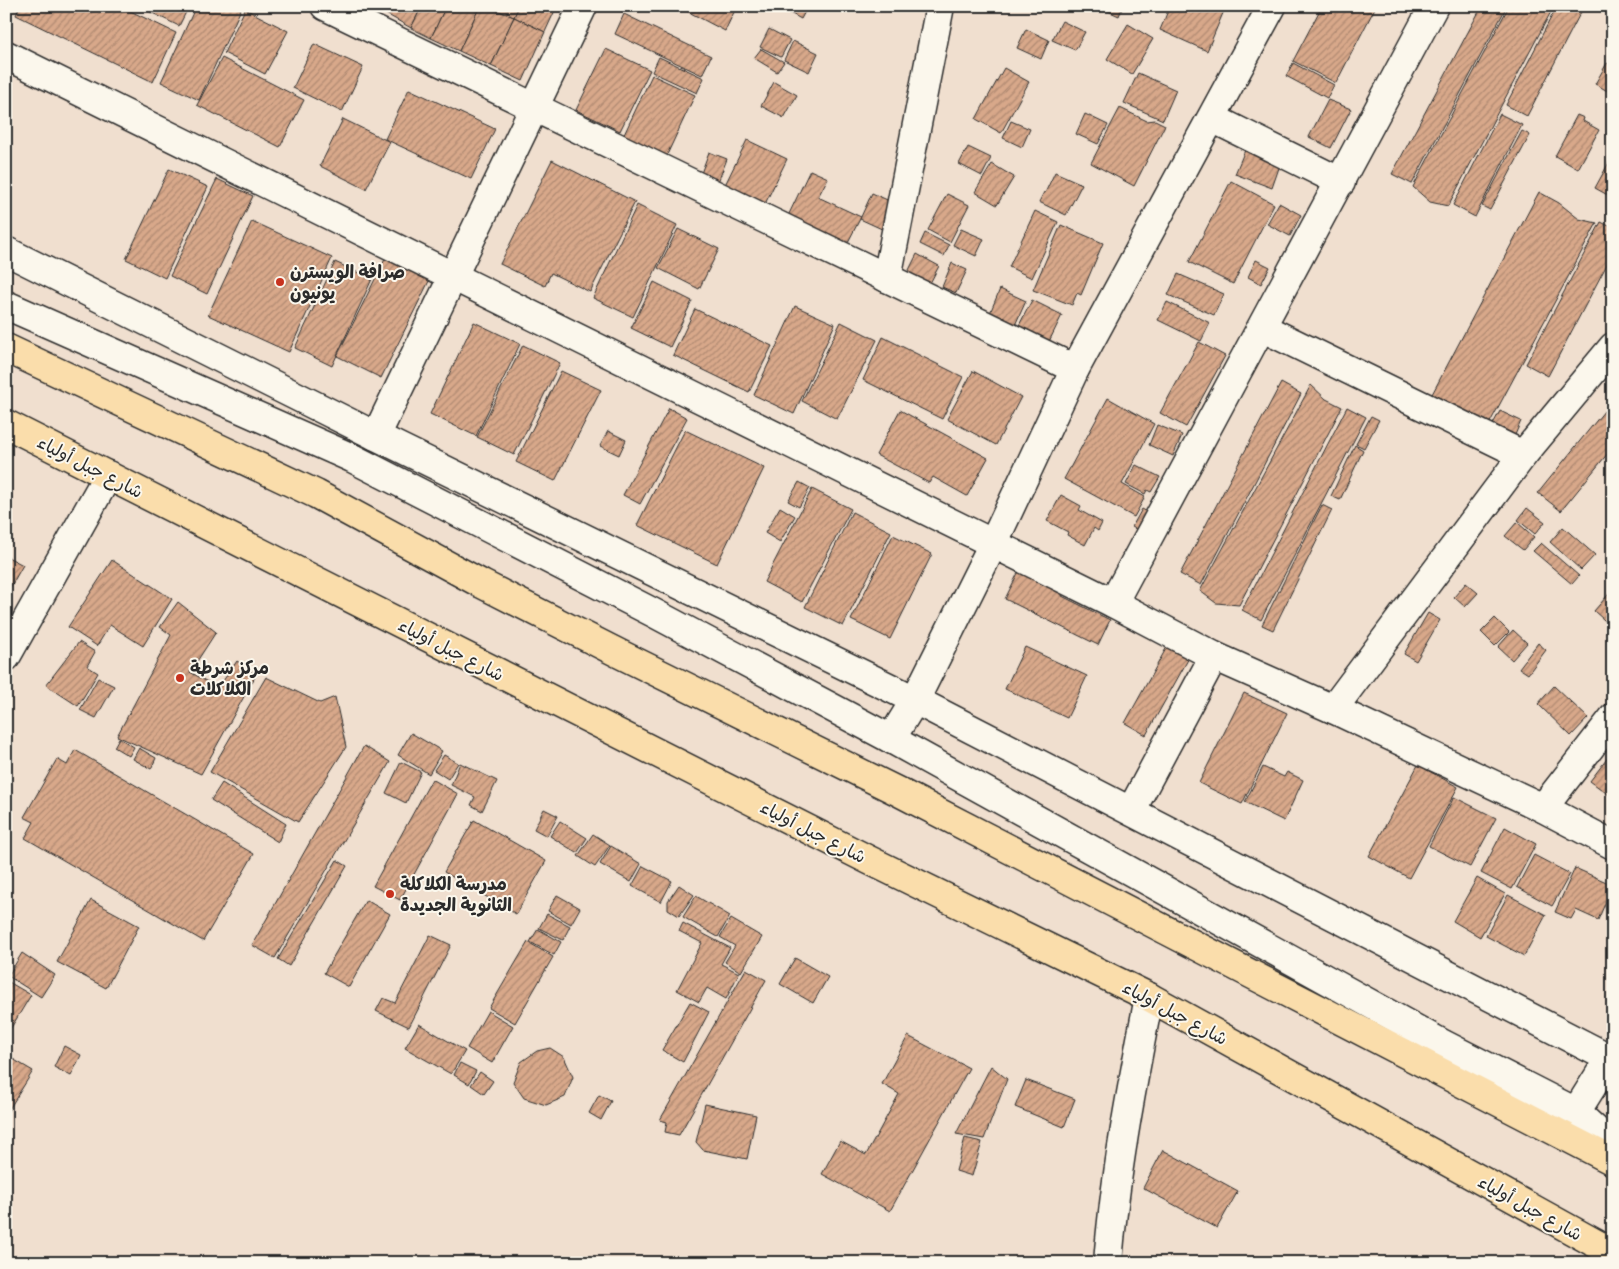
<svg xmlns="http://www.w3.org/2000/svg" width="1619" height="1269" font-family="Delius,'Playpen Sans Arabic',sans-serif">
<defs>
<pattern id="building-hatch" width="6" height="6" patternUnits="userSpaceOnUse" patternTransform="scale(1.25)"><rect width="6" height="6" fill="#d8a88a"/><path d="M-1 1l2-2M0 6l6-6M5 7l2-2" fill="none" stroke="#af8971"/></pattern>
</defs>
<rect width="100%" height="100%" fill="#f0dfcf"/>
<filter id="ink" filterUnits="userSpaceOnUse"><feTurbulence type="fractalNoise" baseFrequency=".02" numOctaves="2"/><feDisplacementMap in="SourceGraphic" scale="10" xChannelSelector="R" yChannelSelector="G"/><feConvolveMatrix kernelMatrix="1 2 1 2 8 2 1 2 1" color-interpolation-filters="sRGB"/></filter>
<g filter="url(#ink)">
<g fill="url(#building-hatch)" stroke="#2b2b2b">
<polygon points="6,6 13,6 9,14 6,13"/>
<polygon points="20,6 120,6 176,33 153,82 16,15"/>
<polygon points="138,6 189,6 179,26"/>
<polygon points="196,6 235,6 241,9 199,100 161,82"/>
<polygon points="372,6 422,6 411,28"/>
<polygon points="422,6 446,6 431,38 411,28"/>
<polygon points="446,6 480,6 459,51 431,38"/>
<polygon points="480,6 487,6 514,17 491,66 459,51"/>
<polygon points="487,6 519,6 514,17"/>
<polygon points="519,6 557,6 545,32 514,17"/>
<polygon points="682,6 727,6 735,10 725,31 681,8"/>
<polygon points="777,6 808,6 801,19"/>
<polygon points="1097,6 1123,6 1119,16"/>
<polygon points="1170,6 1226,6 1207,51 1160,30"/>
<polygon points="1322,6 1376,6 1336,83 1293,61"/>
<polygon points="1482,6 1507,6 1412,184 1392,174"/>
<polygon points="1509,6 1554,6 1448,206 1430,202 1413,187"/>
<polygon points="1557,6 1584,6 1527,116 1506,105"/>
<polygon points="245,9 288,31 265,74 224,53"/>
<polygon points="624,14 711,56 702,75 615,34"/>
<polygon points="514,17 545,32 523,81 491,66"/>
<polygon points="1062,21 1085,32 1075,50 1052,40"/>
<polygon points="1128,24 1153,39 1132,74 1107,59"/>
<polygon points="769,29 790,40 781,57 760,47"/>
<polygon points="1026,29 1049,40 1041,59 1017,48"/>
<polygon points="793,41 818,53 809,72 784,60"/>
<polygon points="314,44 363,67 342,112 293,88"/>
<polygon points="606,49 650,70 620,131 576,110"/>
<polygon points="761,49 784,62 777,72 754,58"/>
<polygon points="659,57 704,78 697,93 652,72"/>
<polygon points="222,58 304,100 280,147 197,105"/>
<polygon points="1293,63 1334,85 1327,98 1286,76"/>
<polygon points="1607,63 1613,66 1613,94 1595,84"/>
<polygon points="1004,68 1029,82 1001,133 976,119"/>
<polygon points="1138,73 1176,90 1163,120 1124,103"/>
<polygon points="652,75 695,95 665,159 622,139"/>
<polygon points="774,82 797,95 784,118 761,106"/>
<polygon points="409,89 495,129 471,179 385,139"/>
<polygon points="1328,100 1351,109 1331,148 1309,137"/>
<polygon points="1120,108 1147,121 1155,120 1165,125 1134,186 1091,163"/>
<polygon points="1085,114 1108,125 1098,144 1076,134"/>
<polygon points="1500,114 1522,125 1475,217 1453,205"/>
<polygon points="1577,115 1584,118 1583,121 1599,130 1578,169 1555,156"/>
<polygon points="343,119 390,142 366,189 320,166"/>
<polygon points="1011,121 1030,129 1022,147 1003,138"/>
<polygon points="1522,131 1530,135 1490,210 1482,206"/>
<polygon points="747,140 787,159 763,208 723,189"/>
<polygon points="968,147 991,158 982,176 959,164"/>
<polygon points="1245,150 1280,165 1272,188 1235,174"/>
<polygon points="709,152 727,159 718,182 700,176"/>
<polygon points="1613,155 1613,198 1595,188"/>
<polygon points="552,160 635,202 590,292 551,273 545,286 500,264"/>
<polygon points="992,164 1014,177 997,205 975,192"/>
<polygon points="169,169 208,187 165,278 126,259"/>
<polygon points="810,170 828,178 818,197 861,217 847,244 788,216"/>
<polygon points="1055,172 1082,184 1066,215 1039,202 1044,192 1045,193"/>
<polygon points="217,179 253,196 207,294 170,276"/>
<polygon points="1231,181 1274,204 1233,284 1189,262"/>
<polygon points="1539,192 1559,203 1579,219 1597,223 1487,428 1430,398"/>
<polygon points="872,193 896,204 884,230 860,219"/>
<polygon points="947,194 969,205 950,242 928,230"/>
<polygon points="1279,203 1301,215 1290,236 1267,224"/>
<polygon points="637,205 677,225 633,317 593,298"/>
<polygon points="1035,211 1058,222 1032,278 1009,267"/>
<polygon points="252,221 332,258 289,352 208,315"/>
<polygon points="1601,222 1613,228 1613,253 1548,376 1526,364"/>
<polygon points="1061,225 1103,243 1081,295 1077,293 1072,305 1033,290"/>
<polygon points="678,229 719,249 699,289 658,268"/>
<polygon points="961,229 984,239 976,256 953,245"/>
<polygon points="925,233 949,245 944,256 920,244"/>
<polygon points="388,253 432,275 381,378 337,356"/>
<polygon points="917,254 939,266 928,287 906,276"/>
<polygon points="1256,260 1270,267 1261,284 1248,277"/>
<polygon points="335,262 372,279 332,366 295,348"/>
<polygon points="952,263 967,270 956,293 942,287"/>
<polygon points="1178,274 1224,294 1214,315 1168,295"/>
<polygon points="654,282 692,301 670,347 631,328"/>
<polygon points="1000,289 1026,301 1015,325 990,313"/>
<polygon points="1032,300 1062,315 1040,360 1009,345"/>
<polygon points="1167,302 1210,323 1201,341 1158,320"/>
<polygon points="795,306 835,324 794,414 754,395"/>
<polygon points="695,309 772,346 749,392 673,355"/>
<polygon points="474,322 520,344 476,436 430,414"/>
<polygon points="841,322 877,340 837,419 802,401"/>
<polygon points="883,337 963,377 942,419 863,380"/>
<polygon points="1199,342 1225,356 1186,427 1160,413"/>
<polygon points="523,345 560,363 514,455 477,437"/>
<polygon points="561,371 601,390 555,481 516,462"/>
<polygon points="973,371 1021,397 996,445 947,419"/>
<polygon points="1281,383 1301,394 1201,585 1180,574"/>
<polygon points="1311,385 1326,399 1342,407 1239,605 1216,603 1200,591"/>
<polygon points="1108,398 1154,424 1122,484 1145,497 1134,517 1064,479"/>
<polygon points="1609,405 1613,408 1613,447 1561,511 1538,493"/>
<polygon points="1347,407 1366,417 1261,620 1242,610"/>
<polygon points="669,408 687,418 640,504 623,495"/>
<polygon points="900,410 988,458 967,496 933,477 929,483 876,455"/>
<polygon points="1500,411 1521,421 1515,435 1493,424"/>
<polygon points="1371,416 1379,420 1364,448 1356,444"/>
<polygon points="1157,425 1182,435 1173,456 1149,445"/>
<polygon points="685,430 764,468 717,564 637,525"/>
<polygon points="608,431 626,440 619,455 600,446"/>
<polygon points="1355,445 1363,450 1340,500 1331,496"/>
<polygon points="1136,465 1160,477 1151,492 1147,490 1145,494 1126,484"/>
<polygon points="799,482 810,488 799,507 788,501"/>
<polygon points="812,489 851,509 802,602 764,582"/>
<polygon points="1061,495 1081,506 1079,510 1102,523 1098,531 1094,528 1085,545 1067,535 1068,532 1047,521"/>
<polygon points="1322,505 1332,510 1273,630 1262,625"/>
<polygon points="780,507 795,516 780,542 765,533"/>
<polygon points="1527,508 1545,522 1535,534 1518,520"/>
<polygon points="1142,509 1151,514 1141,532 1132,527"/>
<polygon points="852,512 891,532 843,626 805,607"/>
<polygon points="1517,522 1534,537 1523,550 1505,536"/>
<polygon points="1563,527 1595,555 1581,570 1550,542"/>
<polygon points="893,535 932,554 890,639 851,620"/>
<polygon points="1541,543 1579,576 1572,584 1533,551"/>
<polygon points="6,556 23,565 6,595"/>
<polygon points="112,560 172,599 143,646 110,625 97,646 68,627"/>
<polygon points="1020,569 1064,591 1062,596 1110,620 1098,645 1005,599"/>
<polygon points="1466,583 1478,593 1465,607 1454,597"/>
<polygon points="1613,589 1613,628 1594,611"/>
<polygon points="178,602 216,632 190,672 218,688 237,661 256,675 201,774 117,736 171,635 160,627"/>
<polygon points="1428,613 1440,620 1416,661 1404,654"/>
<polygon points="1495,618 1509,632 1495,646 1481,632"/>
<polygon points="1513,630 1527,643 1512,660 1498,647"/>
<polygon points="79,642 95,652 87,666 98,673 78,706 46,685"/>
<polygon points="1538,643 1546,650 1528,674 1519,668"/>
<polygon points="1168,645 1190,656 1146,735 1125,723"/>
<polygon points="1025,647 1087,676 1067,718 1005,689"/>
<polygon points="266,677 320,703 335,697 346,747 298,822 210,772"/>
<polygon points="98,678 114,686 96,718 80,710"/>
<polygon points="1554,686 1588,718 1571,736 1538,704"/>
<polygon points="1244,693 1287,713 1242,804 1199,783"/>
<polygon points="411,733 442,751 429,774 398,755"/>
<polygon points="119,738 134,747 129,756 114,747"/>
<polygon points="364,746 390,762 275,958 252,945"/>
<polygon points="139,748 156,758 151,769 133,759"/>
<polygon points="75,750 254,854 203,941 25,838 34,822 24,817 57,759 67,765"/>
<polygon points="1613,751 1613,798 1590,781"/>
<polygon points="444,755 458,763 448,779 434,770"/>
<polygon points="401,762 421,772 406,803 386,793"/>
<polygon points="460,763 497,781 482,811 471,805 475,797 451,785"/>
<polygon points="1418,765 1458,787 1409,878 1369,856"/>
<polygon points="1263,767 1284,777 1287,772 1303,780 1284,821 1245,802"/>
<polygon points="432,779 458,794 400,900 373,886"/>
<polygon points="222,783 286,824 278,842 211,800"/>
<polygon points="1454,797 1496,818 1470,867 1429,846"/>
<polygon points="544,809 558,816 547,836 534,829"/>
<polygon points="474,820 546,861 516,914 444,872"/>
<polygon points="560,821 587,838 577,853 550,836"/>
<polygon points="1505,827 1536,844 1512,889 1481,873"/>
<polygon points="593,834 610,845 595,867 578,856"/>
<polygon points="611,846 641,864 631,882 600,864"/>
<polygon points="1534,855 1570,874 1552,906 1517,887"/>
<polygon points="337,860 347,866 289,966 278,959"/>
<polygon points="643,866 672,881 661,902 632,886"/>
<polygon points="1575,868 1613,885 1598,920 1576,910 1571,919 1555,912"/>
<polygon points="1477,878 1505,894 1480,937 1453,921"/>
<polygon points="679,885 694,895 679,916 668,909 668,901"/>
<polygon points="557,895 580,908 571,924 548,911"/>
<polygon points="1508,895 1546,915 1524,956 1486,936"/>
<polygon points="696,896 730,916 718,937 683,917"/>
<polygon points="91,900 139,926 106,988 57,962"/>
<polygon points="366,900 390,914 349,987 324,973"/>
<polygon points="547,914 570,926 563,940 539,928"/>
<polygon points="731,919 762,937 741,972 725,962 735,946 720,937"/>
<polygon points="683,923 730,948 721,964 739,973 726,999 707,988 699,1002 677,990 702,943 679,931"/>
<polygon points="538,929 561,942 554,955 530,942"/>
<polygon points="430,935 451,945 409,1027 376,1011 383,998 395,1003"/>
<polygon points="528,942 553,957 515,1023 489,1008"/>
<polygon points="22,953 55,975 41,997 8,976"/>
<polygon points="795,958 828,977 813,1003 780,984"/>
<polygon points="746,969 766,980 679,1135 665,1132 667,1122 660,1120"/>
<polygon points="7,981 31,995 6,1036 6,982"/>
<polygon points="690,1002 709,1012 683,1062 662,1050"/>
<polygon points="488,1011 513,1026 492,1063 467,1048"/>
<polygon points="419,1024 465,1051 451,1074 405,1048"/>
<polygon points="908,1036 969,1068 890,1211 822,1174 840,1141 866,1155 899,1094 882,1084"/>
<polygon points="64,1046 81,1055 71,1076 54,1067"/>
<polygon points="550,1048 564,1057 573,1077 565,1097 546,1105 524,1098 513,1082 521,1062 537,1051"/>
<polygon points="6,1055 33,1071 6,1114"/>
<polygon points="460,1063 476,1071 469,1084 454,1075"/>
<polygon points="991,1066 1007,1079 984,1139 956,1134"/>
<polygon points="480,1072 493,1081 484,1094 471,1085"/>
<polygon points="1026,1080 1075,1099 1064,1127 1015,1107"/>
<polygon points="599,1095 611,1101 601,1120 589,1113"/>
<polygon points="705,1104 756,1115 747,1159 703,1150 696,1142"/>
<polygon points="965,1138 982,1142 972,1176 956,1171"/>
<polygon points="1163,1150 1238,1191 1217,1228 1143,1188"/>
</g>
<g fill="none" stroke-linecap="round" stroke-linejoin="round">
<g stroke="#2b2b2b" stroke-width="31">
<g id="street">
<polyline points="325,6 1075,369"/>
<polyline points="6,55 1113,603 1214,656 1333,709 1543,808 1613,845"/>
<polyline points="1212,118 1341,182"/>
<polyline points="6,251 376,436 915,700 1613,1060"/>
<polyline points="887,278 940,6"/>
<polyline points="6,305 352,458 652,612 891,739 1443,1044 1576,1112 1613,1146"/>
<polyline points="1263,328 1523,455"/>
<polyline points="376,436 583,6"/>
<polyline points="1113,603 1434,6"/>
<polyline points="6,657 108,475"/>
<polyline points="1333,709 1523,455 1613,347"/>
<polyline points="891,739 915,700 993,544 1075,369 1272,6"/>
<polyline points="1543,808 1613,718"/>
<polyline points="1131,811 1214,656"/>
<polyline points="1576,1112 1613,1053"/>
<path d="M1108 1263C1115 1173 1132 1086 1149 997"/>
</g>
</g>
<g stroke="#2b2b2b" stroke-width="31">
<g id="primary">
<polyline points="6,348 316,494 482,584 620,654 897,791 1613,1161"/>
<polyline points="6,424 869,860 1149,997 1613,1253"/>
</g>
</g>
<use href="#street" stroke="#fbf7ec" stroke-width="28"/>
<use href="#primary" stroke="#faddab" stroke-width="28"/>
</g>
</g>
<g fill="#c8321e" stroke="#fbf7ec" stroke-width="2">
<circle cx="280" cy="282" r="5"/>
<circle cx="180" cy="678" r="5"/>
<circle cx="390" cy="894" r="5"/>
</g>
<g text-anchor="middle" stroke-width="4" stroke-linejoin="round" paint-order="stroke">
<g font-size="18" font-weight="bold" fill="#2b2b2b" stroke="#fbf7ec" text-anchor="start">
<text x="290" y="278">صرافة الويسترن<tspan x="290" dy="21">يونيون</tspan></text>
<text x="190" y="674">مركز شرطة<tspan x="190" dy="21">الكلاكلات</tspan></text>
<text x="400" y="890">مدرسة الكلاكلة<tspan x="400" dy="21">الثانوية الجديدة</tspan></text>
</g>
<g font-size="18" fill="#2b2b2b" stroke="#fbf7ec">
<text transform="translate(90 467) rotate(27)" y="6">شارع جبل أولياء</text>
<text transform="translate(451 650) rotate(27)" y="6">شارع جبل أولياء</text>
<text transform="translate(813 832) rotate(27)" y="6">شارع جبل أولياء</text>
<text transform="translate(1175 1013) rotate(28)" y="6">شارع جبل أولياء</text>
<text transform="translate(1530 1208) rotate(29)" y="6">شارع جبل أولياء</text>
</g>
</g>
<rect width="1619" height="1269" fill="none" stroke="#fbf7ec" stroke-width="25"/>
<rect x="12" y="12" width="1594" height="1244" fill="none" stroke="#2b2b2b" stroke-width="2" filter="url(#ink)"/>
</svg>
